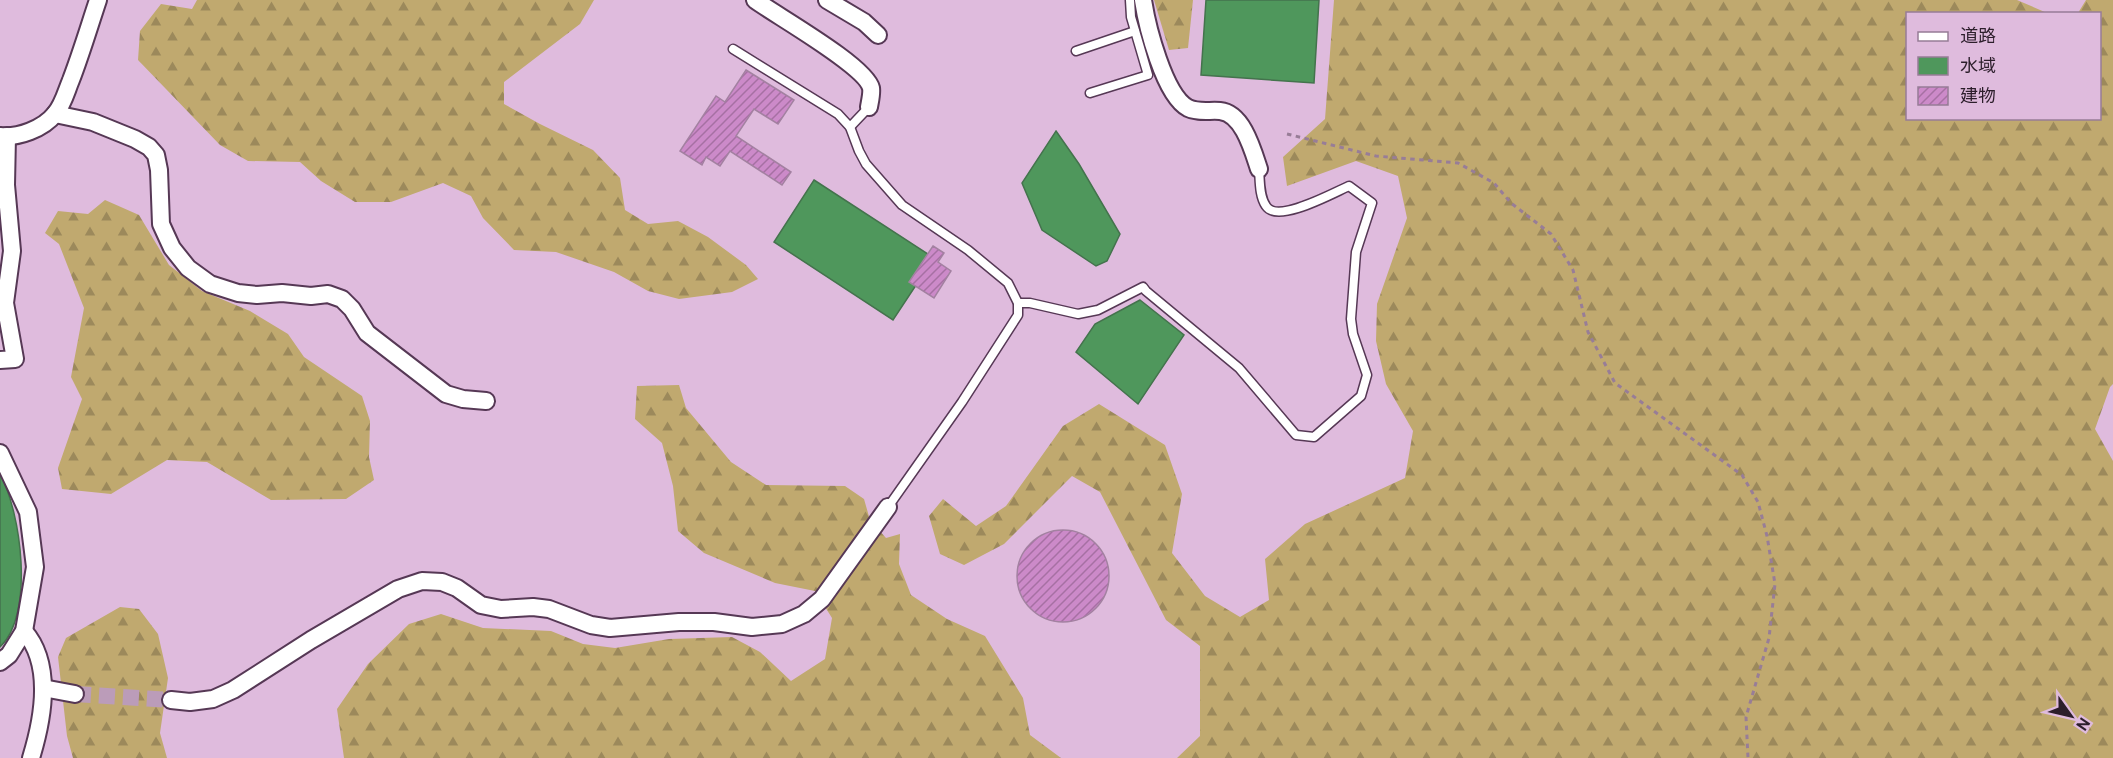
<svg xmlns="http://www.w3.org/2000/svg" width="2113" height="758" font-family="Overpass,'Noto Sans JP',sans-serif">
<defs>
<pattern id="forest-firs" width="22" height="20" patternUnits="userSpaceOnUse" patternTransform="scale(1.5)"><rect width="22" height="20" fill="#c0a96f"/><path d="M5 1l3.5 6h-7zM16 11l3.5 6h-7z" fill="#9c895b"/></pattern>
<pattern id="building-hatch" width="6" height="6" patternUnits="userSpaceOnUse" patternTransform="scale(1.5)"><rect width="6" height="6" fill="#cc8ac9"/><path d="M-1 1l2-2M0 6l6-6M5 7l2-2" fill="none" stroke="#a670a3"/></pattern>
</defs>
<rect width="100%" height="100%" fill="#dfbbdd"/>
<g fill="url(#forest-firs)">
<polygon points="197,0 594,0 580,24 504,82 504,104 540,124 593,150 620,178 625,210 648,224 678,221 708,237 746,265 758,279 732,292 679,299 648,291 614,272 556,252 514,250 483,218 471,196 443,183 391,202 355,202 321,181 300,162 248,161 220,145 138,60 140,31 161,4 192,9"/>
<polygon points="1154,0 1193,0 1188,48 1169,50"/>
<polygon points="1334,0 2017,0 2047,13 1908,14 1908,118 2100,118 2100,14 2078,13 2086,0 2113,0 2113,384 2110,387 2095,429 2113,461 2113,758 1177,758 1200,736 1200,646 1166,620 1100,492 1072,476 1004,544 964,565 940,554 929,516 943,499 976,526 1006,506 1063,426 1099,404 1165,445 1182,494 1172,553 1205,596 1240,617 1269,600 1265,559 1305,524 1405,478 1413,431 1386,384 1376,341 1377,304 1407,218 1398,176 1356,161 1287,186 1283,157 1325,119"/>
<polygon points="105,200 139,215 169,265 202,291 250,311 288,334 304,357 362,396 370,421 369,457 374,480 346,499 271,500 207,462 167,460 111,494 62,489 58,468 82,399 71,377 84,308 59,244 45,233 58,211 88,214"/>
<polygon points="679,385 686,408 731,462 766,485 845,486 864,499 870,520 886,538 900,534 899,564 911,595 947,619 985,636 1023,698 1030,735 1061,758 344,758 337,709 368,664 409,624 441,614 483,628 551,631 583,644 615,648 669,639 732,637 760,652 791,681 825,659 832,618 815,591 775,583 704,553 678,531 673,486 662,443 635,419 637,386"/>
<polygon points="120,607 139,609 158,634 168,678 160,733 167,758 73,758 67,736 58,657 66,638"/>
</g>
<g fill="#4f975c" stroke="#44734d" stroke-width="1.5">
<polygon points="1206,0 1319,0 1314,83 1201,75"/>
<polygon points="1056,131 1079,164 1120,234 1107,261 1096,266 1042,230 1022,183"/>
<polygon points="814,180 934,258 893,320 774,242"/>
<polygon points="1140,300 1184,335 1138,404 1076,352 1095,324"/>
<path d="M0 474C21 512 35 614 0 647Z"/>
</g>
<g fill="url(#building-hatch)" stroke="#a381a1" stroke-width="1.5">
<polygon points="746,70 794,100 778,124 754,109 736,136 791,172 782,185 730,151 720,166 706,157 702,165 680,151 716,96 725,102"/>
<polygon points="933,246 944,253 938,262 951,271 934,298 909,282"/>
<circle cx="1063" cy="576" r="46"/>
</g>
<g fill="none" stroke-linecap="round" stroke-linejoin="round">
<polyline stroke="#bb9cb9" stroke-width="16" stroke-dasharray="16 8" stroke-linecap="butt" points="75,694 171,700"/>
<g stroke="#563855" stroke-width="11">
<g id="lane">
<polyline points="733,49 838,114 850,127 859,151 866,164 902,205 968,250 1008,283 1018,303 1018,315 962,402 888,507"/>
<polyline points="1076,51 1135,31"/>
<polyline points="1090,93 1148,75 1131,17 1130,0"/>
<polyline points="850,127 869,107"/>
<path d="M1018 303H1030L1078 314 1098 310 1143 287 1146 291 1239 368 1296 435 1314 437 1361 396 1367 375 1353 334 1351 319 1356 252 1372 203 1349 186C1333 193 1277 224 1266 206 1259 196 1260 180 1259 169"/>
</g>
</g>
<g stroke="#563855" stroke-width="20">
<g id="street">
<path d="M755 0C777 16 866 66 871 88 872 93 870 101 869 107"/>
<polyline points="827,0 864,22 878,35"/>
<path d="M1143 0C1147 26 1164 95 1188 108 1198 113 1210 110 1220 111 1243 113 1253 151 1259 169"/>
<polyline points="55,114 93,122 135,139 149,147 156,155 159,170 161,224 172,248 188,268 210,284 238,293 257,295 282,293 311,296 328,294 342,299 352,309 367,333 446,394 463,399 486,401"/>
<path d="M0 136C18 138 43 129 55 114 63 105 66 92 71 80 81 54 89 27 98 0"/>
<polyline points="0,360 15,359 5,303 12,251 6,185 7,136"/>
<polyline points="0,453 28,512 35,567 24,631 9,655 0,662"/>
<path d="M24 631C53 664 43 719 31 758"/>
<polyline points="43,688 75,694"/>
<polyline points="171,700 190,702 213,699 233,690 311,640 398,589 422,581 442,582 457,588 481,605 501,609 533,607 549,609 591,625 610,628 679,622 714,622 752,627 782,624 804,614 822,599 888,507"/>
</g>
</g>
<polyline stroke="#987d97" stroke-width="3" stroke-dasharray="4.5 4.5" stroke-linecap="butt" points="1287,134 1376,156 1458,163 1494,183 1511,203 1551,234 1573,270 1588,332 1615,383 1742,475 1758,502 1767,536 1775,584 1769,638 1746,717 1748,758"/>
<use href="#lane" stroke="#fff" stroke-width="8"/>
<use href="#street" stroke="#fff" stroke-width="16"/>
</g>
<rect x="1906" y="12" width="195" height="108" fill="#dfbbdd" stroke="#977c96" stroke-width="1.5"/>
<rect x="1918" y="32" width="30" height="9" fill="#ffffff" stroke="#977c96" stroke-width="1.5"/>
<text x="1960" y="42" font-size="18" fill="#2c1e2b">道路</text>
<rect x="1918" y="57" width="30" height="18" fill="#4f975c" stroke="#977c96" stroke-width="1.5"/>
<text x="1960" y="72" font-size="18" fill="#2c1e2b">水域</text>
<rect x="1918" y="87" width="30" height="18" fill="url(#building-hatch)" stroke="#977c96" stroke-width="1.5"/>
<text x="1960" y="102" font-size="18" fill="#2c1e2b">建物</text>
<g transform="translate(2071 716) rotate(124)" stroke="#dfbbdd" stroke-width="4.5" paint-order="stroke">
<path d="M0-4.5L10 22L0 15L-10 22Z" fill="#2c1e2b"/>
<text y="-9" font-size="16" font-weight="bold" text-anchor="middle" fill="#2c1e2b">N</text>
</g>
</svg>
